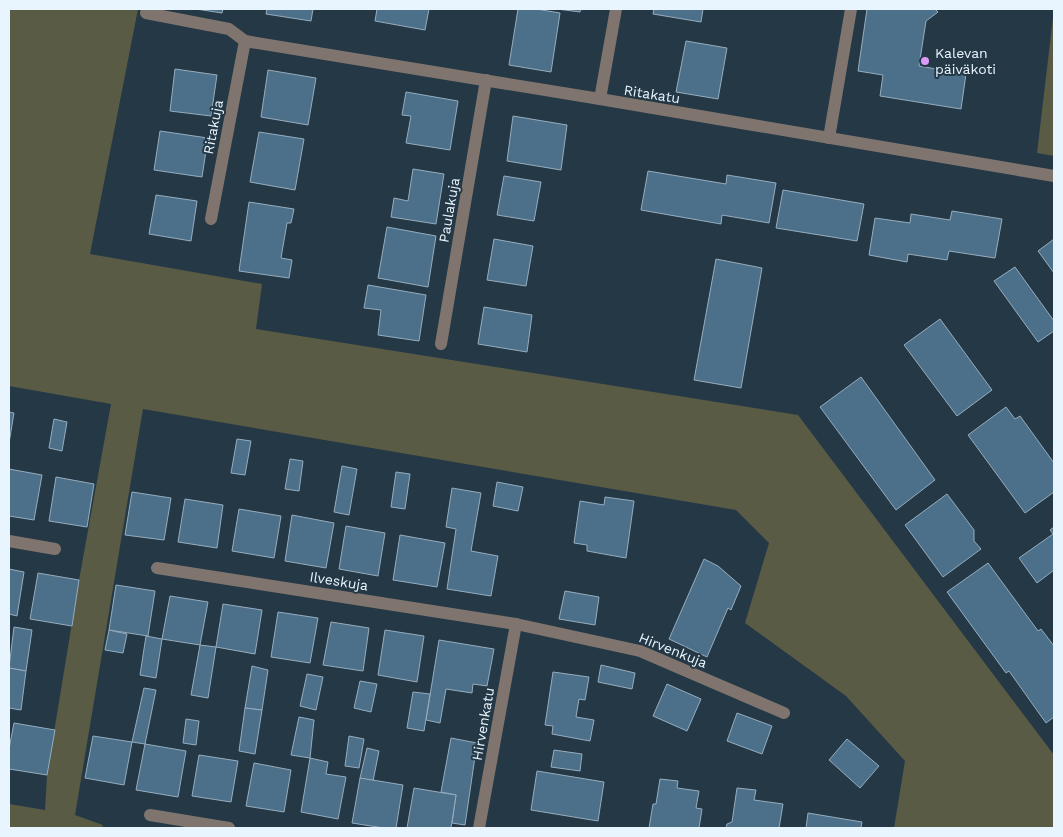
<svg xmlns="http://www.w3.org/2000/svg" width="1063" height="837" font-family="'Work Sans',sans-serif">
<rect width="100%" height="100%" fill="#253846"/>
<g fill="#595b45">
<polygon points="9,9 138,9 90,254 262,284 256,329 798,415 1054,755 1054,828 894,828 905,761 846,696 745,623 769,543 736,510 143,409 75,815 103,825 102,828 9,828 9,804 45,810 47,775 79,580 111,404 9,386"/>
<polygon points="1054,9 1054,156 1037,153"/>
</g>
<g fill="#4d708a" stroke="#96adbe">
<polygon points="196,9 223,9 222,13"/>
<polygon points="267,9 313,9 311,21 266,14"/>
<polygon points="377,9 429,9 425,30 375,21"/>
<polygon points="518,9 536,9 560,13 551,72 509,65"/>
<polygon points="557,9 581,9 580,12"/>
<polygon points="654,9 703,9 701,22 653,14"/>
<polygon points="867,9 935,9 938,12 926,21 919,66 966,74 961,109 880,96 883,75 858,71"/>
<polygon points="686,41 727,48 718,99 676,92"/>
<polygon points="175,69 217,75 211,116 170,111"/>
<polygon points="268,70 316,78 308,125 261,117"/>
<polygon points="406,92 458,101 450,150 406,143 411,116 402,115"/>
<polygon points="513,116 567,125 561,170 507,161"/>
<polygon points="160,131 208,138 202,177 154,170"/>
<polygon points="259,132 304,139 295,190 250,182"/>
<polygon points="413,169 444,174 436,224 391,217 394,198 408,201"/>
<polygon points="648,171 726,184 727,175 776,183 769,223 722,215 721,224 641,210"/>
<polygon points="504,176 541,182 534,221 497,215"/>
<polygon points="783,190 864,204 857,241 776,228"/>
<polygon points="156,195 197,201 191,241 149,234"/>
<polygon points="249,202 294,209 291,223 287,223 281,258 292,260 289,278 239,271"/>
<polygon points="952,211 1002,219 995,258 949,251 947,260 908,254 907,262 869,255 875,218 910,223 911,214 950,220"/>
<polygon points="387,227 436,236 428,287 378,278"/>
<polygon points="494,239 533,246 526,286 487,280"/>
<polygon points="1054,239 1054,273 1038,251"/>
<polygon points="716,259 762,268 741,388 694,380"/>
<polygon points="1015,267 1054,321 1054,331 1038,342 994,281"/>
<polygon points="368,285 426,295 419,341 378,335 381,310 364,308"/>
<polygon points="484,307 532,315 527,352 478,344"/>
<polygon points="940,319 992,390 957,416 904,345"/>
<polygon points="861,377 935,480 896,510 820,407"/>
<polygon points="1006,407 1015,419 1020,416 1054,463 1054,492 1025,513 968,435"/>
<polygon points="9,412 14,413 9,443"/>
<polygon points="54,419 67,422 62,451 49,448"/>
<polygon points="237,439 251,441 245,475 231,473"/>
<polygon points="290,459 303,461 299,491 285,489"/>
<polygon points="342,466 357,469 349,515 334,512"/>
<polygon points="9,469 42,475 34,520 9,516"/>
<polygon points="396,472 410,474 405,509 391,507"/>
<polygon points="56,477 94,484 87,527 49,521"/>
<polygon points="497,482 523,487 518,511 493,506"/>
<polygon points="452,488 481,493 471,551 498,556 491,596 447,589 456,529 446,527"/>
<polygon points="132,492 171,498 164,540 125,535"/>
<polygon points="947,494 974,530 974,541 981,549 943,577 905,525"/>
<polygon points="605,497 634,501 626,558 587,551 587,545 574,543 580,501 604,505"/>
<polygon points="185,499 223,505 217,548 178,542"/>
<polygon points="239,509 281,516 274,558 232,551"/>
<polygon points="292,515 334,523 326,568 285,561"/>
<polygon points="346,526 385,533 378,576 339,569"/>
<polygon points="1054,527 1054,570 1037,583 1019,558 1053,534 1050,530"/>
<polygon points="400,535 445,543 437,587 393,580"/>
<polygon points="704,559 718,566 741,586 731,610 728,608 707,657 669,639"/>
<polygon points="988,563 1038,631 1041,629 1054,646 1054,717 1046,723 1009,671 1006,673 947,592"/>
<polygon points="9,569 24,572 17,616 9,614"/>
<polygon points="38,573 79,580 72,626 30,619"/>
<polygon points="116,585 155,591 148,636 109,630"/>
<polygon points="565,591 599,597 595,625 559,619"/>
<polygon points="170,596 208,602 200,645 162,639"/>
<polygon points="223,604 262,610 255,654 216,647"/>
<polygon points="278,612 318,618 310,663 271,657"/>
<polygon points="331,622 369,628 363,671 323,665"/>
<polygon points="14,627 32,630 26,671 9,668"/>
<polygon points="109,630 127,634 123,653 105,650"/>
<polygon points="385,630 424,636 417,682 378,675"/>
<polygon points="146,636 162,639 156,678 140,675"/>
<polygon points="439,640 494,649 487,686 473,684 472,693 446,689 440,723 426,720"/>
<polygon points="200,645 216,647 208,698 191,695"/>
<polygon points="601,665 635,673 632,689 598,682"/>
<polygon points="252,666 268,670 262,710 245,708"/>
<polygon points="9,668 26,671 21,710 9,708"/>
<polygon points="553,672 589,677 585,700 579,699 576,717 594,720 590,741 552,734 553,726 545,725"/>
<polygon points="307,674 323,677 316,710 300,706"/>
<polygon points="360,681 377,684 371,712 354,708"/>
<polygon points="667,684 701,699 687,731 653,716"/>
<polygon points="144,688 156,690 145,744 132,742"/>
<polygon points="413,692 430,694 424,731 407,728"/>
<polygon points="245,708 262,710 255,754 239,751"/>
<polygon points="737,713 772,726 762,754 727,741"/>
<polygon points="299,717 314,720 310,758 291,755"/>
<polygon points="186,719 199,721 196,745 183,743"/>
<polygon points="14,723 55,730 47,775 9,769 9,749"/>
<polygon points="93,736 132,742 124,785 85,778"/>
<polygon points="349,736 364,739 359,768 345,766"/>
<polygon points="451,738 477,743 465,825 452,823 456,795 441,792"/>
<polygon points="847,739 879,766 860,788 829,760"/>
<polygon points="145,744 186,751 178,797 136,790"/>
<polygon points="367,748 379,751 373,781 360,778"/>
<polygon points="554,750 582,754 580,771 551,767"/>
<polygon points="199,755 238,761 231,802 192,796"/>
<polygon points="310,758 328,762 326,774 346,777 338,819 301,812"/>
<polygon points="254,763 291,770 284,812 246,806"/>
<polygon points="537,771 604,782 598,821 531,810"/>
<polygon points="360,778 403,785 396,828 384,828 352,823"/>
<polygon points="660,779 678,781 677,788 699,791 696,808 702,809 699,828 649,828 653,804 656,804"/>
<polygon points="414,788 456,795 451,828 407,828"/>
<polygon points="737,788 756,790 754,800 783,804 779,828 726,828 727,824 732,822"/>
<polygon points="808,813 862,822 861,828 806,828"/>
</g>
<g fill="none" stroke-linecap="round" stroke-linejoin="round">
<g stroke="#7f756e" stroke-width="12">
<polyline points="146,13 229,29 245,41 600,99 1054,176"/>
<polyline points="600,99 616,9"/>
<polyline points="829,138 851,9"/>
<polyline points="211,219 245,41"/>
<polyline points="441,344 486,80"/>
<polyline points="9,541 55,549"/>
<polyline points="157,568 516,624 640,651 784,713"/>
<polyline points="150,815 229,828"/>
<polyline points="479,828 516,624"/>
</g>
</g>
<circle fill="#da9af7" stroke="#253846" stroke-width="2" cx="925" cy="61" r="5"/>
<g text-anchor="middle" stroke-width="4" stroke-linejoin="round" paint-order="stroke">
<g font-size="14" fill="#e9f5fe" stroke="#253846" text-anchor="start">
<text x="935" y="58">Kalevan<tspan x="935" dy="16">päiväkoti</tspan></text>
</g>
<g font-size="14" fill="#e9f5fe" stroke="#253846">
<text transform="translate(652 94) rotate(9)" y="5">Ritakatu</text>
<text transform="translate(213 127) rotate(-79)" y="5">Ritakuja</text>
<text transform="translate(449 210) rotate(-80)" y="5">Paulakuja</text>
<text transform="translate(339 581) rotate(9)" y="5">Ilveskuja</text>
<text transform="translate(673 650) rotate(22)" y="5">Hirvenkuja</text>
<text transform="translate(483 724) rotate(-80)" y="5">Hirvenkatu</text>
</g>
</g>
<rect width="1063" height="837" fill="none" stroke="#e9f5fe" stroke-width="20"/>
</svg>
